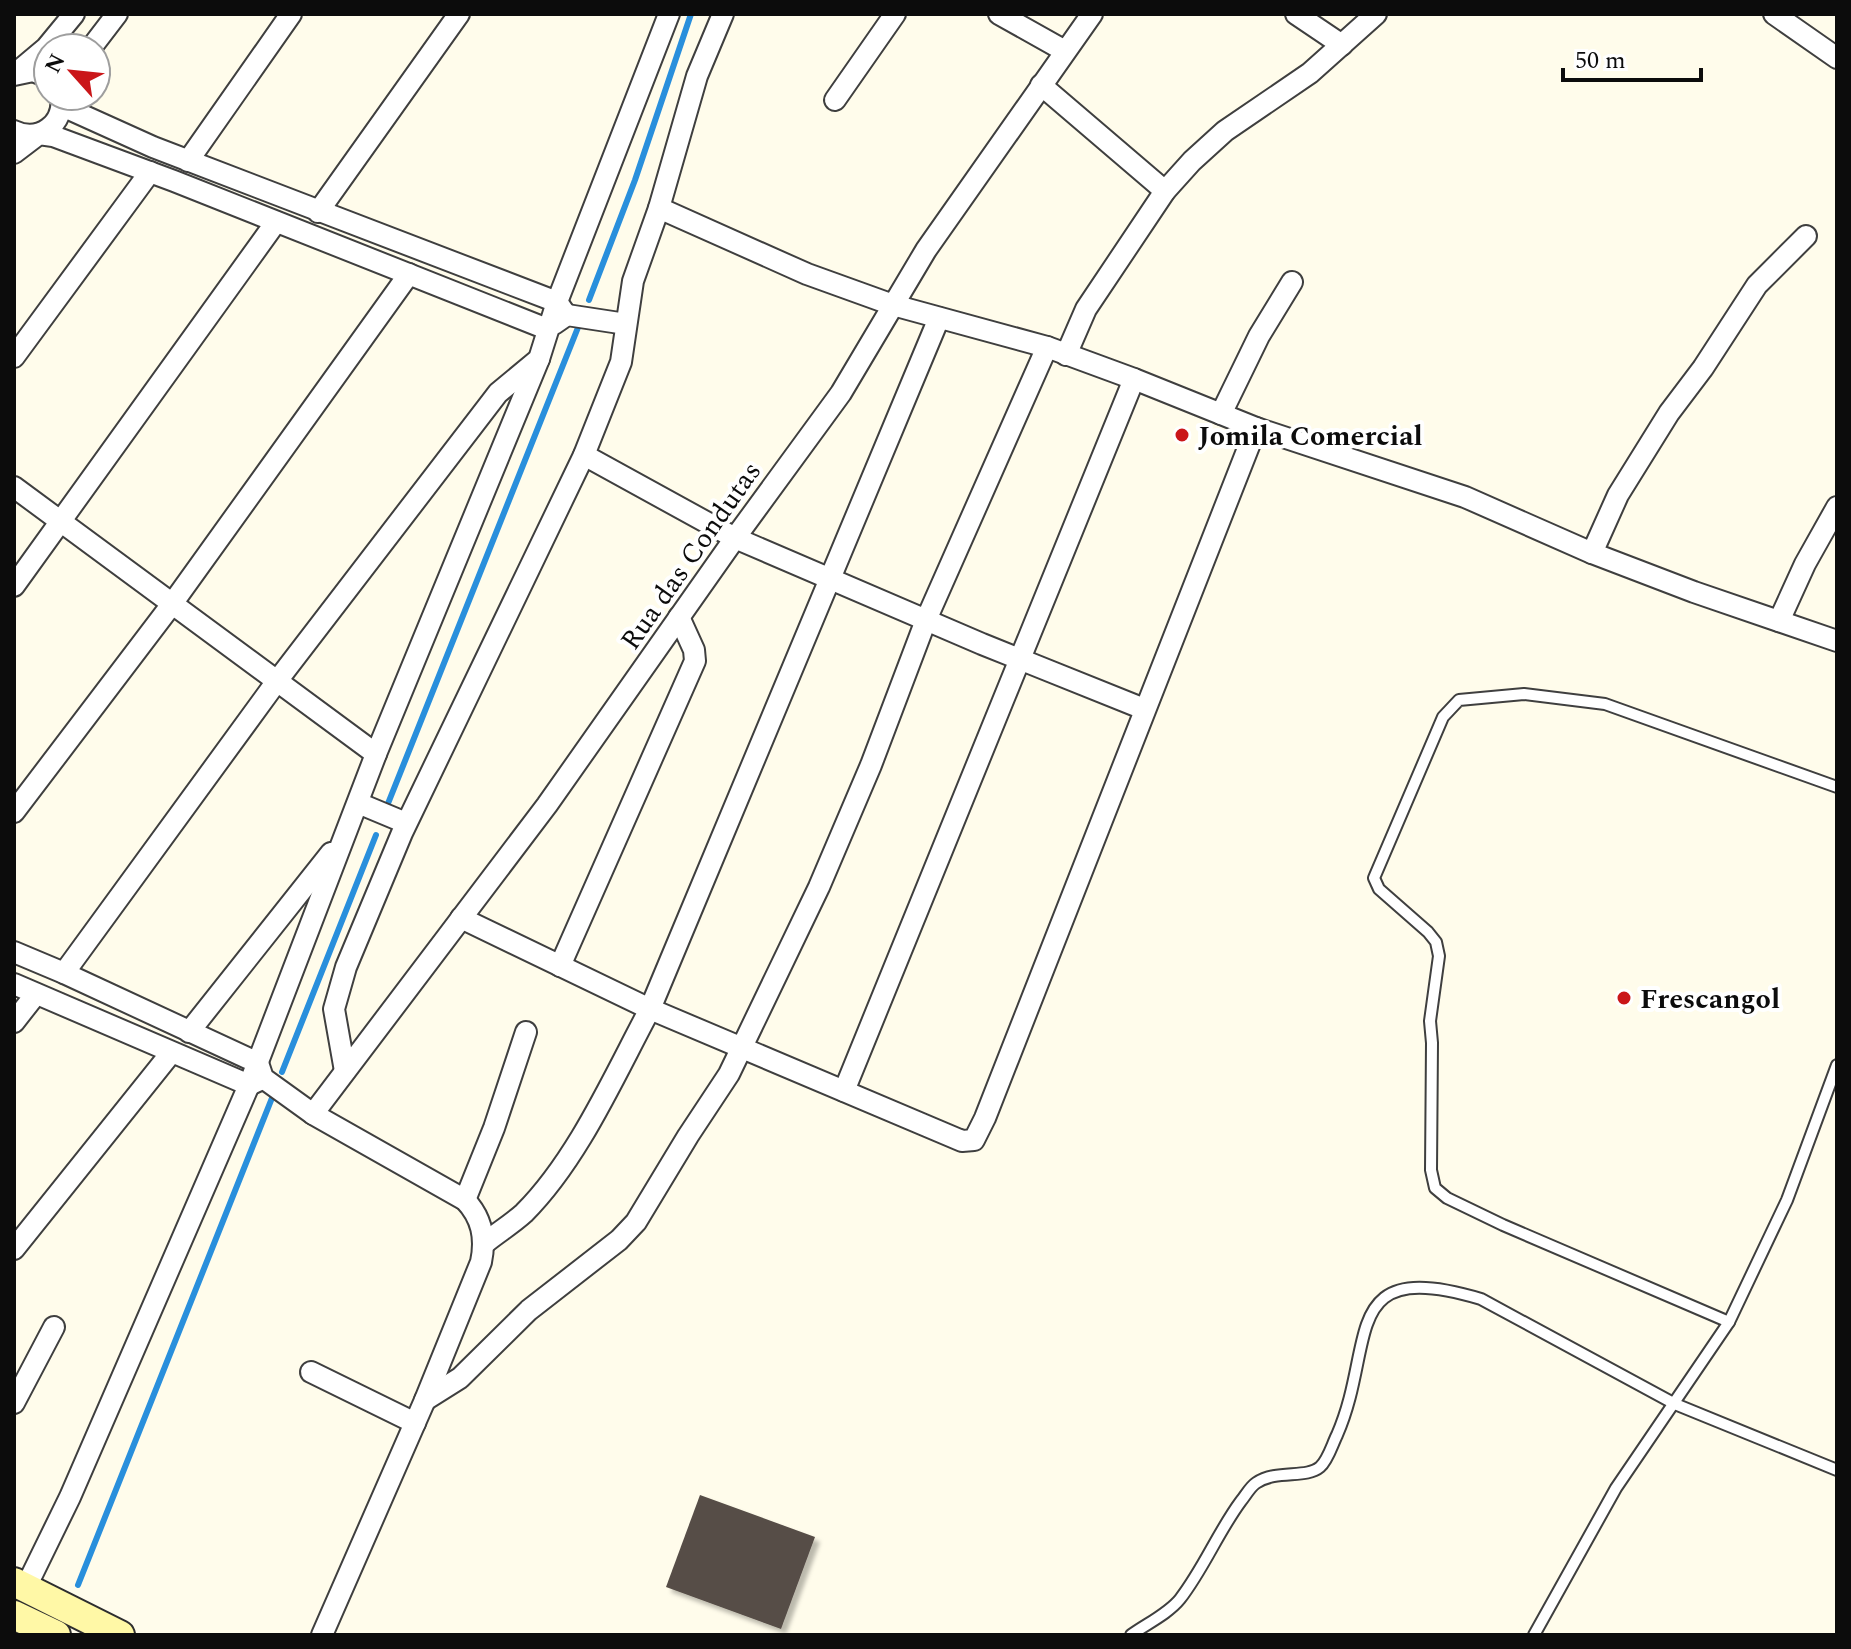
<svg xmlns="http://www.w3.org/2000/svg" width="1851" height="1649" font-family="Spectral,serif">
<defs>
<filter id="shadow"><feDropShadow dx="5" dy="5" stdDeviation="2" flood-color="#0004"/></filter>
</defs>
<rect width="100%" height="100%" fill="#fffceb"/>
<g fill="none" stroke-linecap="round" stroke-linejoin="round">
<g stroke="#298fdc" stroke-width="6">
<polyline points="589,300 635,180 691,14"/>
<polyline points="387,806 579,325"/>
<polyline points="282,1072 376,835"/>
<polyline points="78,1585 272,1098"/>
</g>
</g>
<polygon fill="#564d47" filter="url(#shadow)" points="700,1495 815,1537 781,1629 666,1587"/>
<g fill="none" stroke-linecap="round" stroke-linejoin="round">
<g stroke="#3f3f3f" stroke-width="14">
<g id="lane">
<polyline points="1729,1322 1503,1225 1447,1198 1435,1188 1431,1170 1432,1043 1430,1021 1439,956 1436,942 1428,932 1379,889 1374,878 1443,717 1459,700 1524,694 1605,704 1837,787"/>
<path d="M1131 1635C1146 1624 1168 1614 1180 1599 1204 1568 1218 1532 1241 1501 1246 1495 1250 1487 1256 1483 1277 1469 1306 1479 1320 1467 1328 1460 1332 1445 1337 1435 1377 1344 1337 1256 1481 1299L1675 1404 1837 1470"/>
<polyline points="1534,1635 1616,1488 1729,1322 1787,1200 1837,1065"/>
</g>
</g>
<g stroke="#3f3f3f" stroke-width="24">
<g id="street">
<polyline points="999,14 1065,51"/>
<polyline points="1296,14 1342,45"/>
<polyline points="1774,14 1837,58"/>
<polyline points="91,48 117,14"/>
<polyline points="15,74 46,48 74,14"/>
<polyline points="14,75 33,71 48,77"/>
<polyline points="1041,85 1165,191"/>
<polyline points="61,96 71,110 153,147 557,302 564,312"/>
<polyline points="835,100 895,14"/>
<path d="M14 131C39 143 65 124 61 96"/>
<polyline points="14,153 39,134 53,136 174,181 547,329"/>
<polyline points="188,161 291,14"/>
<polyline points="659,208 807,274 893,305 1047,347 1134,379 1256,428 1465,497 1592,553 1694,592 1837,641"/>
<polyline points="318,212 459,14"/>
<polyline points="554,324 567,315 626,324"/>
<polyline points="1066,355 1086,309 1165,191 1192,161 1225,131 1310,73 1376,14"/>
<polyline points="14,357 150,172"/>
<polyline points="1221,414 1259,336 1292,282"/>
<polyline points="584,455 735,538 982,644 1144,709"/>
<polyline points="14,487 376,754"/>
<polyline points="1592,553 1618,495 1669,413 1703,368 1757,285 1806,236"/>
<polyline points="14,586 276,222"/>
<polyline points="1779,621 1805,564 1837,507"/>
<polyline points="358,803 406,823"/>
<polyline points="14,812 172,604 409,274"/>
<polyline points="461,918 650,1009 962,1141 974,1140 985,1118 1256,428"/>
<path d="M14 952 64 973 258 1063 263 1078 313 1114 465 1200C482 1218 486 1238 481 1262L425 1400 322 1635"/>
<polyline points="560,966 695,661 694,650 679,617"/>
<polyline points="64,973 277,681 498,393 539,359 557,302 669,14"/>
<polyline points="14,984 249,1085 260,1080"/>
<polyline points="14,1022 36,994"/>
<polyline points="189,1032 331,853"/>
<polyline points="345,1071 334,1009 346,967 402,833 584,455 621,362 633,281 659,208 697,76 723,14"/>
<polyline points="844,1091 1134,379"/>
<polyline points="313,1114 547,805 735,538 841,393 926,250 1092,14"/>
<polyline points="465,1200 494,1128 526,1032"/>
<path d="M485 1243C497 1233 512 1224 524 1213 578 1159 614 1076 650 1009L939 318"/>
<polyline points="14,1249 171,1053"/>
<polyline points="311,1372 415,1423"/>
<polyline points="425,1400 460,1378 529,1310 619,1240 636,1222 688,1136 729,1074 819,887 871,765 926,620 1047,347"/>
<polyline points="14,1403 54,1327"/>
<polyline points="26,1587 70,1497 249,1085 376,754 539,359"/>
</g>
</g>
<g stroke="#2e2e2e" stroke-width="32">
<g id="secondary">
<polyline points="14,1582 120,1635"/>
<polyline points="14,1615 56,1635"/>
</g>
</g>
<use href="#lane" stroke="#fff" stroke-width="10"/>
<use href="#street" stroke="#fff" stroke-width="20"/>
<use href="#secondary" stroke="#fff8a6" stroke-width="28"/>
</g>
<g fill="#ca1619" stroke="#fff" stroke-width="3">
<circle cx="1182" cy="435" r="8"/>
<circle cx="1624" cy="998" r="8"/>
</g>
<g text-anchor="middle" stroke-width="8" stroke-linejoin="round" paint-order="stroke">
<g font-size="28" font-weight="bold" fill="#0c0c0c" stroke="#fff" text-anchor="start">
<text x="1198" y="445">Jomila Comercial</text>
<text x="1640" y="1008">Frescangol</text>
</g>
<g font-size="28" fill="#0c0c0c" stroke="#fff">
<text transform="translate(690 555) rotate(-55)" y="10">Rua das Condutas</text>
</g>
</g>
<rect width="1851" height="1649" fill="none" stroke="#0c0c0c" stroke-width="32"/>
<g transform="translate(72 72) rotate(297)"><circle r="38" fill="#ffffff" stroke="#9e9e9e" stroke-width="2"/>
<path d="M0-6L14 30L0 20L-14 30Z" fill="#ca1619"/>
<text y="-12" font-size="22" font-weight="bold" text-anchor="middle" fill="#0c0c0c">N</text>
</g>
<path d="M1563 68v12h138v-12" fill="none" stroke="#0c0c0c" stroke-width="4"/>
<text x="1575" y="68" font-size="24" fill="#0c0c0c" stroke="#ffffff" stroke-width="6" paint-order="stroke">50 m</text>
</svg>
